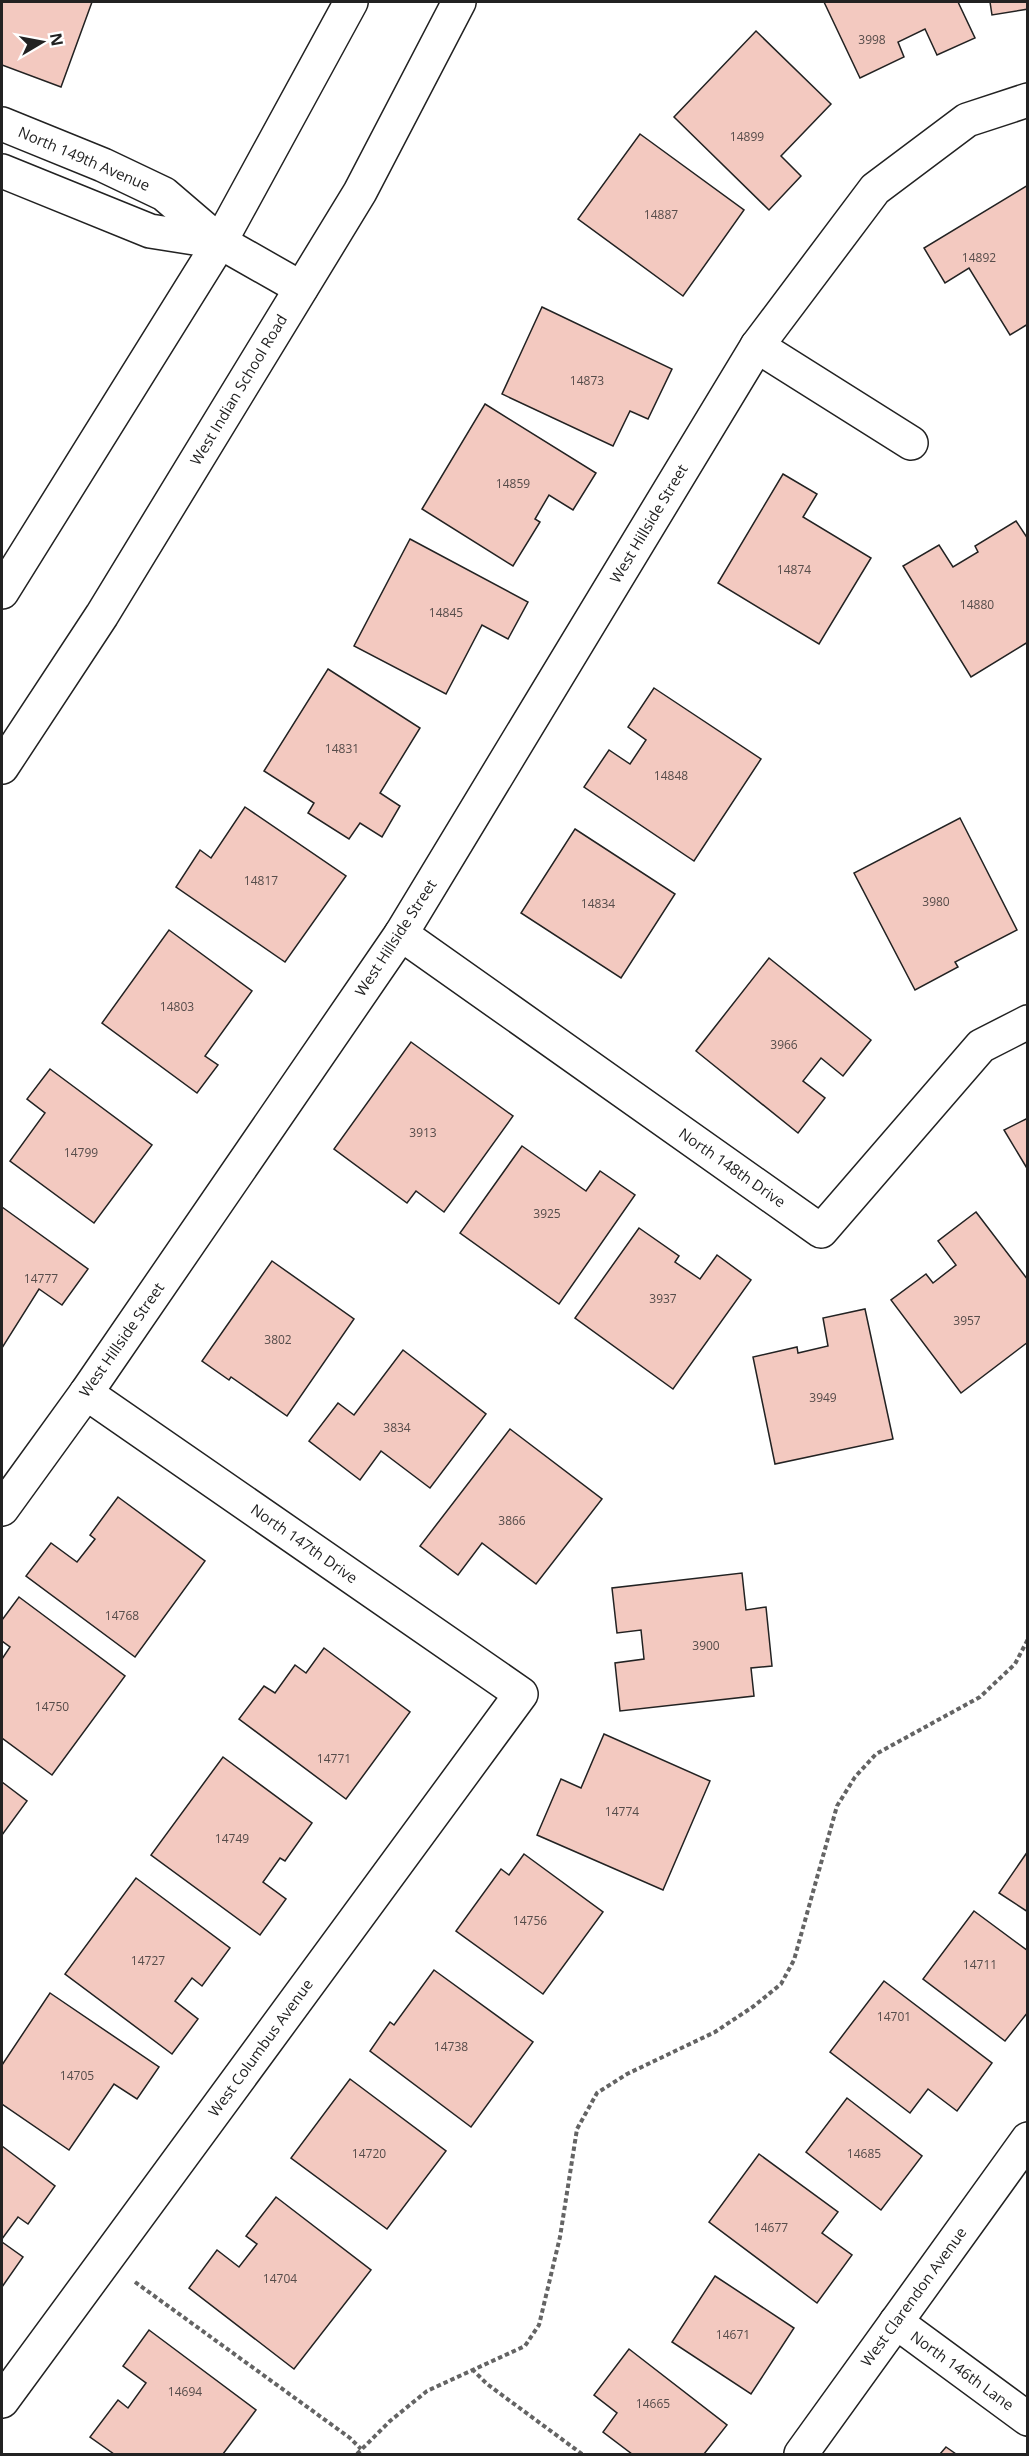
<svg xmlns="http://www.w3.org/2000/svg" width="1029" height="2456" font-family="'Open Sans',sans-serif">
<rect width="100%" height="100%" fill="#fff"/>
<g fill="#f3c9c0" stroke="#222" stroke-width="1.5">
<polygon points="2,2 92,2 61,87 2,65"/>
<polygon points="824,2 958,2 975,38 937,55 925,29 898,42 904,57 860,78"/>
<polygon points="990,2 1028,2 1028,9 992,15"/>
<polygon points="756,31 831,104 781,156 801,176 769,210 674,117"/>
<polygon points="640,134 744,210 683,296 578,219"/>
<polygon points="1028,185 1028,324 1010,335 969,268 945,283 924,248"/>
<polygon points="542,307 672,369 648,419 630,411 613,446 502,394"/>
<polygon points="485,404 596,473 573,510 549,495 535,519 540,522 513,566 422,509"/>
<polygon points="783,474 817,494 803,517 871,558 819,644 718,583"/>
<polygon points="1016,521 1028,539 1028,642 971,677 903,566 939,545 953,567 978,552 975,546"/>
<polygon points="410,539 528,602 508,639 482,625 446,694 354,646"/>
<polygon points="328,669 420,728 380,793 400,806 382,837 360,823 349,839 308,813 314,803 264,771"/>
<polygon points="654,688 761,759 694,861 584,787 609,750 630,764 646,740 628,727"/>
<polygon points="245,807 346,876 285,962 176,887 200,850 211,858"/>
<polygon points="960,818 1017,930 955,962 958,967 915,990 854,873"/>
<polygon points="575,829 675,894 621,978 521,913"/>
<polygon points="169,930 252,991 205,1056 218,1065 197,1093 102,1023"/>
<polygon points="769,958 871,1040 843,1076 821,1058 803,1081 825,1098 798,1133 696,1051"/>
<polygon points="411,1042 513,1116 444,1212 416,1191 407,1203 334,1149"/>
<polygon points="50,1069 152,1145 94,1223 10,1161 45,1113 27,1099"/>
<polygon points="1028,1118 1028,1170 1004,1130"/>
<polygon points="522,1146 586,1191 600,1171 635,1195 559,1304 460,1233"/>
<polygon points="2,1207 88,1269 62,1305 39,1289 2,1348"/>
<polygon points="976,1212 1028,1280 1028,1342 961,1393 891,1300 926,1274 933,1283 956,1265 938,1241"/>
<polygon points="639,1228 679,1256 675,1262 700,1279 717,1255 751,1280 673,1389 575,1318"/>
<polygon points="272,1261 354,1319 287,1416 231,1377 229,1380 202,1361"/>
<polygon points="865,1309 893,1439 775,1464 753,1357 797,1347 798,1353 828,1346 823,1318"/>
<polygon points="403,1350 486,1414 430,1488 381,1451 360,1480 309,1441 338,1403 354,1415"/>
<polygon points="510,1429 602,1499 536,1584 482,1543 458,1575 420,1546"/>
<polygon points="118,1497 205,1561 135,1657 26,1576 51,1543 77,1562 95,1539 90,1535"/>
<polygon points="742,1573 746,1610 766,1607 772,1666 751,1668 754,1696 620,1711 615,1663 644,1659 641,1630 617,1633 612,1588"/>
<polygon points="19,1597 125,1676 52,1775 2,1738 2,1659 10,1647 2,1641 2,1620"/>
<polygon points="324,1648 410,1712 346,1799 239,1719 264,1686 275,1693 295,1665 306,1673"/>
<polygon points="604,1734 710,1781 663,1890 537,1835 561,1779 581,1788"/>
<polygon points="223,1757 312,1823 285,1861 280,1858 263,1882 286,1899 260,1935 151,1855"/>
<polygon points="2,1782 27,1801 2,1835"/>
<polygon points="1028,1851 1028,1912 999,1893"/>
<polygon points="524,1854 603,1912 543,1994 456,1931 501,1869 509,1875"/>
<polygon points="136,1878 230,1948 202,1986 192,1978 175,2001 198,2019 172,2054 65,1974"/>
<polygon points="974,1911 1028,1951 1028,2012 1005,2041 923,1979"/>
<polygon points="434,1970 533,2042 471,2127 370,2051 390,2022 394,2025"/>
<polygon points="884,1981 992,2063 957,2111 928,2089 910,2113 830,2052"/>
<polygon points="50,1993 159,2067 137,2099 114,2084 69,2150 2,2104 2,2065"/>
<polygon points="350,2079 446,2151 387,2229 291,2158"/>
<polygon points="847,2098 922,2156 881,2210 806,2152"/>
<polygon points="2,2146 55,2186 28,2224 18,2217 2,2239"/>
<polygon points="759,2154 838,2212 822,2233 852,2255 817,2303 709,2222"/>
<polygon points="276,2197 371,2270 294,2369 189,2288 217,2250 239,2267 257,2244 246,2236"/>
<polygon points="2,2242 23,2257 2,2287"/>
<polygon points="715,2276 794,2328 751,2394 672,2342"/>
<polygon points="149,2330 256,2410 223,2454 114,2454 90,2437 118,2400 128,2408 146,2383 123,2366"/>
<polygon points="629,2349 727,2425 704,2454 632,2454 603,2432 617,2413 594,2395"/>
<polygon points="946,2447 956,2454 940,2454"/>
</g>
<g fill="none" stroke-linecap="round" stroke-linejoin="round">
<g stroke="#222" stroke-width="36">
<g id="minor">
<polyline points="2,124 103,165 164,194 220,242 301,288"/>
<polyline points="2,171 150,231 220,242"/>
<polyline points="757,346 911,443"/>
<polyline points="401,934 821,1231 981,1046 1028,1022"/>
<polyline points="2,1509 86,1393 401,934 757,346 875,189 967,120 1028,100"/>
<polyline points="896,2322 1028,2419"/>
<polyline points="2,2401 521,1694 86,1393"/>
<polyline points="801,2454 1028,2139"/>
</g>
</g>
<g stroke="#222" stroke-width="36">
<g id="secondary">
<polyline points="2,592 220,242 351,2"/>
<polyline points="2,767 102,615 360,192 459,2"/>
</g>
</g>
<g stroke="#646464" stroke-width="4" stroke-dasharray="4.5 3" stroke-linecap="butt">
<polyline points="135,2282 350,2438 361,2449"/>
<polyline points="472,2369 487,2384 582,2454"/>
<polyline points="357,2454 390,2421 427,2391 525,2346 539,2325 560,2237 577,2129 597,2093 627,2074 715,2032 754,2006 781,1984 794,1960 837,1806 855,1777 876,1754 980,1697 1015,1664 1028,1639"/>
</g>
<use href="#minor" stroke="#fff" stroke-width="33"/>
<use href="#secondary" stroke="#fff" stroke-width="33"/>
</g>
<g text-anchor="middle" stroke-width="4.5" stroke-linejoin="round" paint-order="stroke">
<g font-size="12" fill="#564c4a">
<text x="872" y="44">3998</text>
<text x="747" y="141">14899</text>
<text x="661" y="219">14887</text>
<text x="979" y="262">14892</text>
<text x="587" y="385">14873</text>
<text x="513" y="488">14859</text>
<text x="794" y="574">14874</text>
<text x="977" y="609">14880</text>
<text x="446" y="617">14845</text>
<text x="342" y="753">14831</text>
<text x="671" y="780">14848</text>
<text x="261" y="885">14817</text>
<text x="936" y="906">3980</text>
<text x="598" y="908">14834</text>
<text x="177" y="1011">14803</text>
<text x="784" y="1049">3966</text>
<text x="423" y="1137">3913</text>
<text x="81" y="1157">14799</text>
<text x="547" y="1218">3925</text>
<text x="41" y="1283">14777</text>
<text x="663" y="1303">3937</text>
<text x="967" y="1325">3957</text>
<text x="278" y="1344">3802</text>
<text x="823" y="1402">3949</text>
<text x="397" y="1432">3834</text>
<text x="512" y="1525">3866</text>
<text x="122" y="1620">14768</text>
<text x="706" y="1650">3900</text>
<text x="52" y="1711">14750</text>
<text x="334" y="1763">14771</text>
<text x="622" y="1816">14774</text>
<text x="232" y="1843">14749</text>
<text x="530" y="1925">14756</text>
<text x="148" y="1965">14727</text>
<text x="980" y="1969">14711</text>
<text x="894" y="2021">14701</text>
<text x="451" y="2051">14738</text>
<text x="77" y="2080">14705</text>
<text x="369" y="2158">14720</text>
<text x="864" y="2158">14685</text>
<text x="771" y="2232">14677</text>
<text x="280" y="2283">14704</text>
<text x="733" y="2339">14671</text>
<text x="185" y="2396">14694</text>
<text x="653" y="2408">14665</text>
</g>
<g font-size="15" fill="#222" stroke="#fff">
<text transform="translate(84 159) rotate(23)" y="5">North 149th Avenue</text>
<text transform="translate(239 390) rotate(-59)" y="5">West Indian School Road</text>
<text transform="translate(649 524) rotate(-59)" y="5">West Hillside Street</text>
<text transform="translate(396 938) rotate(-57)" y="5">West Hillside Street</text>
<text transform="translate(732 1168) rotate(35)" y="5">North 148th Drive</text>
<text transform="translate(122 1340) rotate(-55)" y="5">West Hillside Street</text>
<text transform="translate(304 1544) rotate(35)" y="5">North 147th Drive</text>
<text transform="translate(261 2048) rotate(-54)" y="5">West Columbus Avenue</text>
<text transform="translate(914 2297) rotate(-54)" y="5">West Clarendon Avenue</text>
<text transform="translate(962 2371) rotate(36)" y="5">North 146th Lane</text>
</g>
</g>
<rect width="1029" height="2456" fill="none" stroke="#222222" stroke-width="6"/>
<g transform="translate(42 42) rotate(80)" stroke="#ffffff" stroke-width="4.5" paint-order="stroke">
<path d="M0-4.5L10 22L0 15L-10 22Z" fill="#222222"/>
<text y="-9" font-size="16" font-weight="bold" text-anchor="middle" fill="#222222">N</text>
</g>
</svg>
